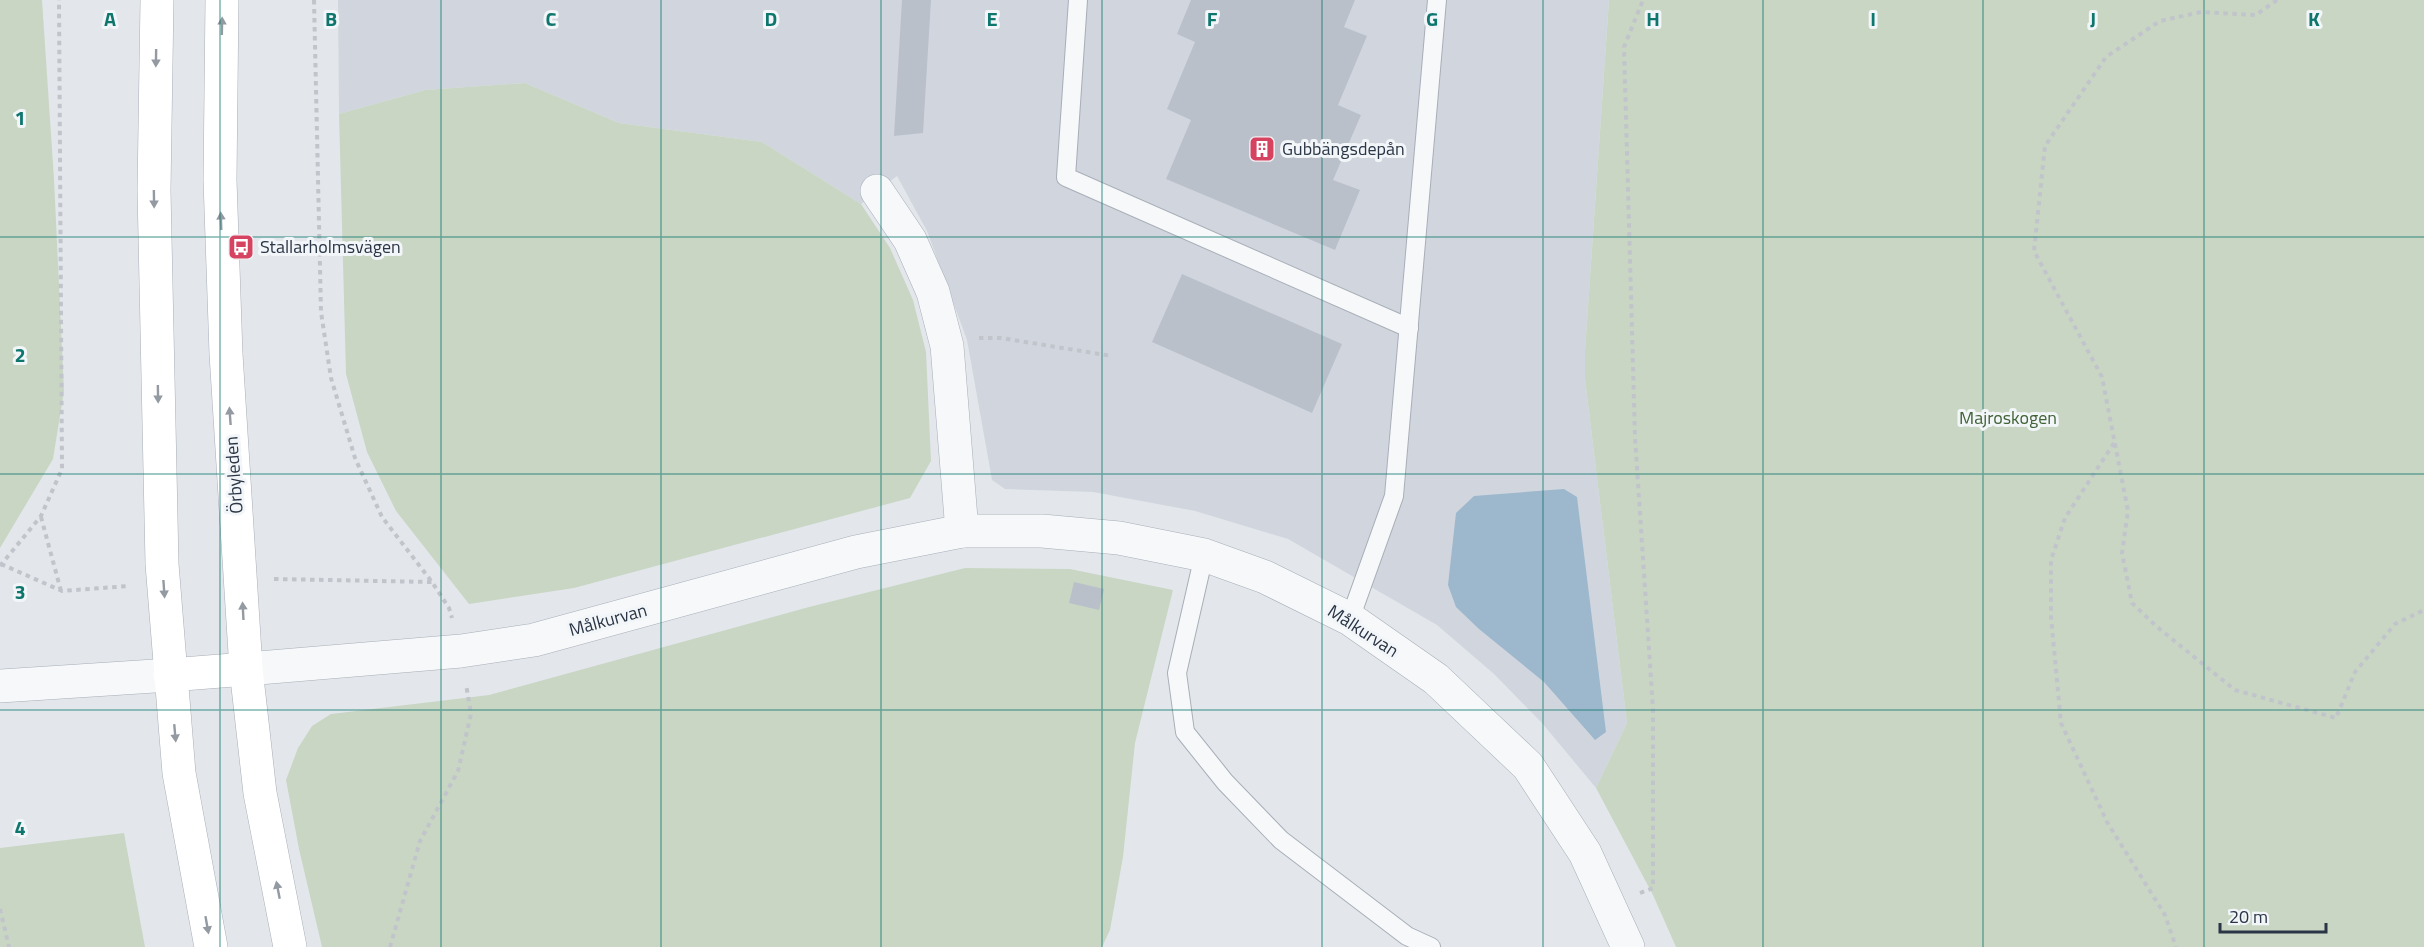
<svg xmlns="http://www.w3.org/2000/svg" width="2424" height="947" font-family="'Titillium Web',sans-serif">
<rect width="100%" height="100%" fill="#e3e7ec"/>
<polygon fill="#d1d6de" points="338,0 1609,0 1585,351 1585,379 1627,723 1596,788 1542,723 1494,674 1437,625 1288,539 1195,511 1093,492 1005,489 992,480 967,340 927,231 897,176 861,204 762,142 619,123 525,83 425,90 339,114"/>
<g fill="#c9d6c4">
<polygon points="0,0 42,0 54,179 64,391 53,459 0,548"/>
<polygon points="1609,0 2424,0 2424,947 1676,947 1653,895 1596,788 1627,723 1585,379 1585,351"/>
<polygon points="525,83 619,123 762,142 861,204 890,248 913,300 926,352 931,461 910,498 574,588 469,604 396,511 367,452 346,374 339,114 425,90"/>
<polygon points="965,568 1070,569 1173,590 1135,743 1123,857 1110,930 1102,947 322,947 299,849 286,780 298,748 312,726 331,714 489,695 809,607"/>
<polygon points="124,833 145,947 0,947 0,848"/>
</g>
<polygon fill="#9db7cd" points="1564,489 1577,497 1606,732 1595,740 1544,682 1479,629 1456,607 1448,585 1456,513 1474,496"/>
<g fill="#bac0ca">
<polygon points="902,0 931,0 923,133 894,136"/>
<polygon points="1191,0 1355,0 1344,27 1367,36 1338,105 1361,115 1333,180 1360,190 1335,250 1166,179 1191,120 1167,109 1195,42 1177,34"/>
<polygon points="1182,274 1342,344 1312,413 1152,342"/>
<polygon points="1074,582 1104,589 1099,610 1069,603"/>
</g>
<g fill="none" stroke-linecap="round" stroke-linejoin="round">
<g stroke="#a8aeb7" stroke-width="20">
<g id="service">
<polyline points="1078,0 1066,177 1409,328"/>
<polyline points="1204,555 1177,673 1185,732 1225,782 1281,840 1407,936 1431,947"/>
<polyline points="1350,619 1394,496 1437,0"/>
</g>
</g>
<g stroke="#a8aeb7" stroke-width="34">
<g id="minor">
<polyline points="877,191 910,240 933,292 947,346 962,531"/>
<polyline points="246,669 461,651 534,640 856,552 962,531 1042,531 1119,538 1204,555 1265,577 1350,619 1436,679 1528,766 1585,853 1628,947"/>
</g>
</g>
<g stroke="#a8aeb7" stroke-width="34">
<polyline id="tertiary" points="0,686 170,675"/>
</g>
<g stroke="#a8aeb7" stroke-width="34">
<g id="secondary">
<polyline points="157,0 154,190 162,564 179,773 211,947"/>
<polyline points="222,0 220,180 226,354 246,669 260,793 290,947"/>
<polyline points="170,675 246,669"/>
</g>
</g>
<g stroke="#c1c5cb" stroke-width="4" stroke-dasharray="4.5 4.5" stroke-linecap="butt">
<polyline points="314,0 321,312 331,378 355,458 382,517 432,582 449,608 452,618"/>
<polyline points="2277,0 2256,15 2201,12 2160,21 2106,57 2045,146 2034,251 2102,377 2128,511 2122,553 2132,603 2156,626 2235,690 2336,718 2355,672 2395,624 2424,610"/>
<polyline points="979,338 1001,338 1112,356"/>
<polyline points="2114,443 2065,518 2051,560 2051,617 2061,723 2107,822 2165,915 2176,947"/>
<polyline points="41,517 61,591"/>
<polyline points="1,564 62,591 129,586"/>
<polyline points="0,566 41,516 62,469 59,0"/>
<polyline points="274,579 432,582"/>
<polyline points="1640,893 1653,888 1653,709 1635,438 1624,47 1643,0"/>
<polyline points="0,909 9,947"/>
<polyline points="390,947 420,841 458,771 471,714 466,684"/>
</g>
<use href="#service" stroke="#f6f8fa" stroke-width="18"/>
<use href="#minor" stroke="#f6f8fa" stroke-width="33"/>
<use href="#tertiary" stroke="#f6f8fa" stroke-width="33"/>
<use href="#secondary" stroke="#fff" stroke-width="33"/>
</g>
<defs><path id="oneway-solid" d="M-6-.8H1V-3.2L6.5 0L1 3.2V.8H-6Z" transform="scale(1.5)"/></defs>
<g fill="#949aa2">
<use href="#oneway-solid" transform="translate(222 26) rotate(-89)"/>
<use href="#oneway-solid" transform="translate(156 58) rotate(91)"/>
<use href="#oneway-solid" transform="translate(154 199) rotate(89)"/>
<use href="#oneway-solid" transform="translate(221 221) rotate(-92)"/>
<use href="#oneway-solid" transform="translate(158 394) rotate(89)"/>
<use href="#oneway-solid" transform="translate(230 416) rotate(-94)"/>
<use href="#oneway-solid" transform="translate(164 589) rotate(86)"/>
<use href="#oneway-solid" transform="translate(243 611) rotate(-93)"/>
<use href="#oneway-solid" transform="translate(175 733) rotate(85)"/>
<use href="#oneway-solid" transform="translate(278 890) rotate(-101)"/>
<use href="#oneway-solid" transform="translate(207 925) rotate(80)"/>
</g>
<path fill="none" stroke="#0f766e" stroke-width="1.5" stroke-opacity="0.55" d="M220 0V947M441 0V947M661 0V947M881 0V947M1102 0V947M1322 0V947M1543 0V947M1763 0V947M1983 0V947M2204 0V947M0 237H2424M0 474H2424M0 710H2424"/>
<defs>
<g id="building-square" transform="scale(1.35)"><rect x="-9" y="-9" width="18" height="18" rx="4" fill="#d64361" stroke="#f3f6f9"/><path d="M-4-6H4V6H1V3H-1V6H-4ZM-2.5-4.3h1.7v1.8h-1.7ZM.8-4.3h1.7v1.8H.8ZM-2.5-1h1.7V.8h-1.7ZM.8-1h1.7V.8H.8Z" fill="#fff"/></g>
<g id="bus-square" transform="scale(1.35)"><rect x="-9" y="-9" width="18" height="18" rx="4" fill="#d64361" stroke="#f3f6f9"/><path d="M-5-6H5V4H4V6H2V4H-2V6H-4V4H-5ZM-3.5-4V0h7V-4ZM-3.5 1.2v1.5H-2V1.2ZM2 1.2v1.5H3.5V1.2Z" fill="#fff"/></g>
</defs>
<g fill-rule="evenodd">
<use href="#building-square" x="1262" y="149"/>
<use href="#bus-square" x="241" y="247"/>
</g>
<g text-anchor="middle" stroke-width="6" stroke-linejoin="round" paint-order="stroke">
<g font-size="18" fill="#2a3545" stroke="#f3f6f9" text-anchor="start">
<text x="1282" y="155">Gubbängsdepån</text>
<text x="260" y="253">Stallarholmsvägen</text>
</g>
<g font-size="18" fill="#416236" stroke="#f3f6f9">
<text x="2008" y="424">Majroskogen</text>
</g>
<g font-size="18" fill="#2a3545" stroke="#f3f6f9">
<text transform="translate(234 475) rotate(-94)" y="6">Örbyleden</text>
<text transform="translate(608 620) rotate(-15)" y="6">Målkurvan</text>
<text transform="translate(1363 631) rotate(33)" y="6">Målkurvan</text>
</g>
</g>
<g font-size="20" text-anchor="middle" font-weight="bold" fill="#0f766e" stroke="#f3f6f9" stroke-width="6" stroke-linejoin="round" paint-order="stroke">
<text x="110" y="26">A</text>
<text x="331" y="26">B</text>
<text x="551" y="26">C</text>
<text x="771" y="26">D</text>
<text x="992" y="26">E</text>
<text x="1212" y="26">F</text>
<text x="1432" y="26">G</text>
<text x="1653" y="26">H</text>
<text x="1873" y="26">I</text>
<text x="2093" y="26">J</text>
<text x="2314" y="26">K</text>
<text x="20" y="125">1</text>
<text x="20" y="362">2</text>
<text x="20" y="599">3</text>
<text x="20" y="835">4</text>
</g>
<path d="M2220 923v9h106v-9" fill="none" stroke="#2a3545" stroke-width="3"/>
<text x="2229" y="923" font-size="18" fill="#2a3545" stroke="#f3f6f9" stroke-width="4.5" paint-order="stroke">20 m</text>
</svg>
